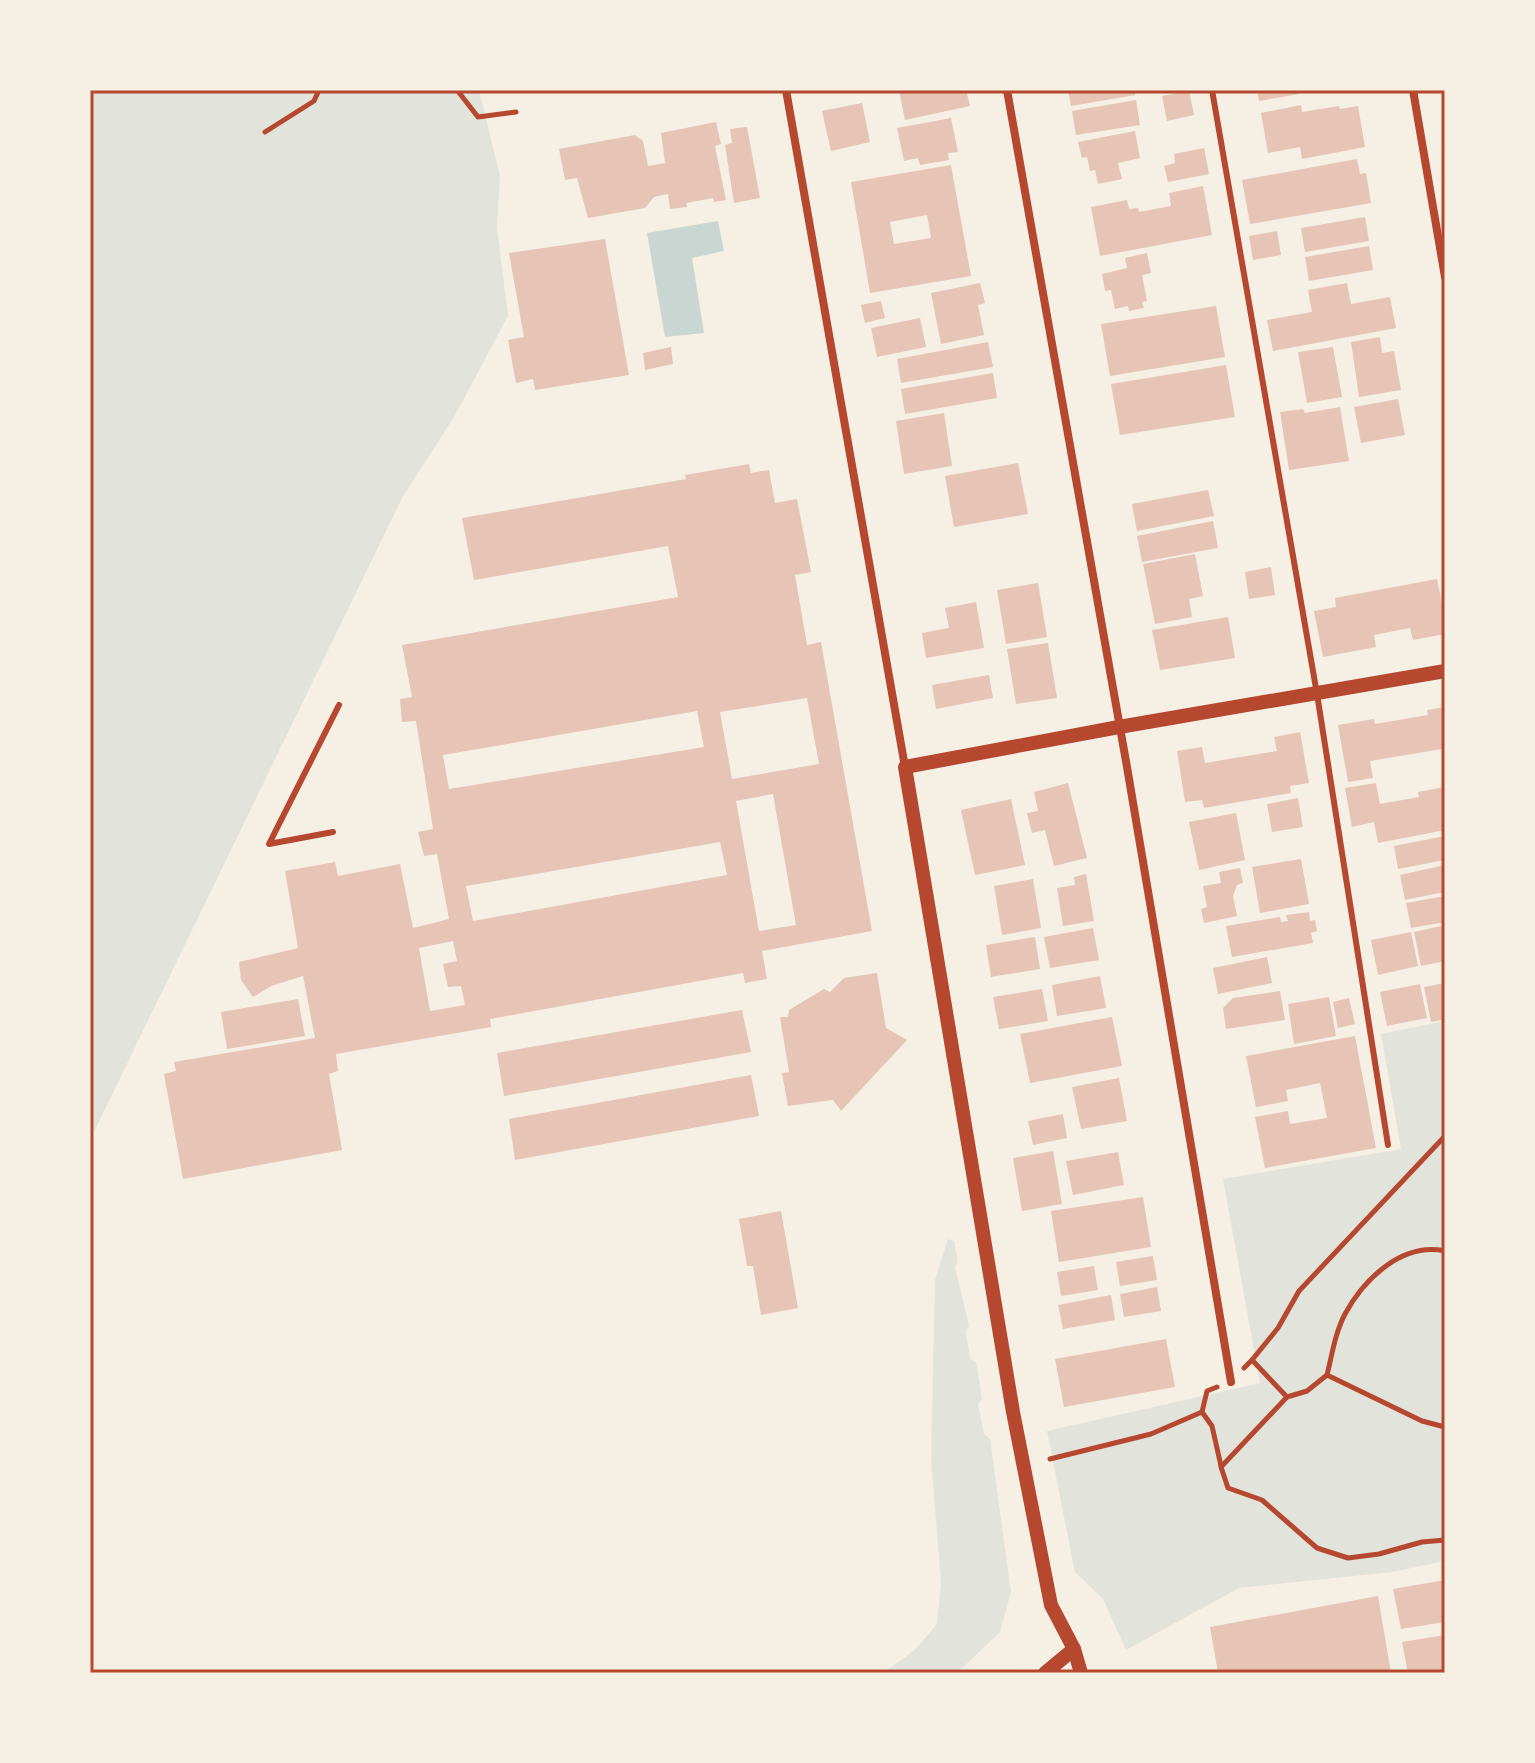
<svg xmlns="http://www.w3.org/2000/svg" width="1535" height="1763" font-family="Lora,serif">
<rect width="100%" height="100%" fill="#f6efe4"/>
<g fill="#e2e4dc">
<polygon points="90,90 479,90 500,176 497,228 508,316 454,417 402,498 90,1140"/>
<polygon points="1445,1021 1445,1561 1392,1572 1239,1588 1126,1650 1103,1599 1075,1572 1047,1431 1260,1383 1223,1179 1401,1149 1381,1034"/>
<polygon points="948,1239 954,1241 958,1262 955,1267 969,1326 966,1331 970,1359 976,1362 982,1399 978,1404 984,1434 990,1439 1011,1592 1000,1632 957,1673 883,1673 915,1650 937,1624 941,1582 931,1460 935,1280"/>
</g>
<polygon fill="#c9d6d2" points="718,221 724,251 692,258 704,333 665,337 647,233"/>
<g fill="#e6c5b7" fill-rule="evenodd">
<polygon points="899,90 966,90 970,106 905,120"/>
<polygon points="1068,90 1135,90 1135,95 1071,106"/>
<polygon points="1257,90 1298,90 1299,94 1259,101"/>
<polygon points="1189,91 1194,115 1167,121 1162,96"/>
<polygon points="1136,100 1140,125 1076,135 1072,111"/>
<polygon points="862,103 870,142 831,151 822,111"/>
<polygon points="1301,105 1302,112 1339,106 1340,109 1358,106 1365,147 1302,159 1300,147 1268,153 1261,113"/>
<polygon points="951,118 958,152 948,153 949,160 920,165 918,158 904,161 897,128"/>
<polygon points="716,122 721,144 715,146 726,200 714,202 713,198 686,203 687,207 670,209 668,194 654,197 645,208 588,218 577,178 565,180 559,149 635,135 643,141 648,166 665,163 661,133"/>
<polygon points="747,127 760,198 734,203 725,145 732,143 730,129"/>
<polygon points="1135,131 1140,158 1118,163 1122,179 1098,184 1095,170 1090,171 1087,157 1082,158 1078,142"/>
<polygon points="1204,148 1209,174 1168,182 1164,166 1175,163 1174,154"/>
<polygon points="1357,159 1360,174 1366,173 1371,203 1250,224 1242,180"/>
<path d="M951 165 971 276 870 293 851 182ZM927 215 931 238 894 244 890 222Z"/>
<polygon points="1203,186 1212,235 1100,256 1091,207 1127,200 1129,209 1138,208 1139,212 1171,206 1169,193"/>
<polygon points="1365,217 1369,241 1305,252 1301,228"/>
<polygon points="1277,231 1281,255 1253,260 1249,236"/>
<polygon points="605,239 629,375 535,390 533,379 516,383 508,340 524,337 509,253"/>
<polygon points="1369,246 1373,270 1309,281 1305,257"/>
<polygon points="1147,253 1151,273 1142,275 1147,301 1142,302 1144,308 1129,311 1128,306 1115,309 1111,290 1105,291 1102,274 1127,268 1125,258"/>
<polygon points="980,283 985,303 978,305 984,335 941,344 931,293"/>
<polygon points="1347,283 1351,304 1390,297 1396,328 1273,351 1267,320 1312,312 1308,290"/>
<polygon points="881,301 885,318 865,323 861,305"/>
<polygon points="1216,306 1225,357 1110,376 1101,324"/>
<polygon points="920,318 926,347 877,357 871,328"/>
<polygon points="1380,337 1382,353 1394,351 1401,390 1359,397 1351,342"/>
<polygon points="988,342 993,367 901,383 897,359"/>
<polygon points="671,347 673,364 645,370 643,353"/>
<polygon points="1333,347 1342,397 1307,403 1298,352"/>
<polygon points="1226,365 1235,417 1120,435 1111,384"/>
<polygon points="993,373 997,398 905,414 901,389"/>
<polygon points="1398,399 1405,435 1361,443 1354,407"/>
<polygon points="1340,407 1349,461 1289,470 1280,412 1303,409 1305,413"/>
<polygon points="944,413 952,466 904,474 896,421"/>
<polygon points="1018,463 1028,514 954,527 945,476"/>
<path d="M749 464 751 473 769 470 775 503 797 499 811 572 795 575 807 645 821 642 872 931 762 951 767 979 745 983 743 973 490 1019 491 1027 336 1054 338 1071 329 1074 342 1150 183 1179 164 1074 176 1071 174 1062 315 1038 303 976 271 986 253 997 241 980 239 962 298 948 285 871 335 862 338 876 400 864 413 928 449 919 437 854 424 856 418 832 433 829 416 721 402 722 400 699 412 697 402 645 678 597 668 546 474 580 462 518 686 479 685 475ZM807 698 819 764 732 779 720 712ZM697 711 704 747 449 789 443 755ZM773 794 796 925 759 931 736 801ZM720 842 727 875 473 921 466 886ZM453 941 457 961 443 964 448 987 461 986 465 1005 430 1011 419 948Z"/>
<polygon points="1208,490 1214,516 1137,531 1132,504"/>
<polygon points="1213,521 1218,548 1142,562 1137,536"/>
<polygon points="1195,554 1203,596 1189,599 1192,617 1155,624 1143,564"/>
<polygon points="1271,567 1275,595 1249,599 1245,572"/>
<polygon points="1437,579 1445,619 1445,634 1413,640 1410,628 1374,635 1376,647 1323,657 1314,611 1336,607 1335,598"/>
<polygon points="1038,583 1047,637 1006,644 997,590"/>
<polygon points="976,602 984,648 926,658 922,633 949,628 945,608"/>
<polygon points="1228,617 1235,658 1160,670 1152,630"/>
<polygon points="1048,643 1057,698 1016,704 1007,649"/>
<polygon points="989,675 993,698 936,709 932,685"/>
<polygon points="1445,707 1445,760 1442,749 1370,761 1373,778 1348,782 1338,725 1374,719 1375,724 1428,715 1427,710"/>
<polygon points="1300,732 1309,783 1290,786 1291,793 1204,808 1202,800 1185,802 1177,751 1202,747 1205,763 1277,751 1274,737"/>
<polygon points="1068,783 1087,858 1054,866 1045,830 1032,833 1027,813 1038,811 1034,792"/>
<polygon points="1376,783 1380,804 1419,797 1418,792 1445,787 1445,830 1378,843 1374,822 1352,827 1345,788"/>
<polygon points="1298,798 1303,827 1272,832 1267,804"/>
<polygon points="1011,799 1025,865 975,875 961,810"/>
<polygon points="1236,813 1245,860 1199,870 1189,822"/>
<polygon points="1445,836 1445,860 1398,869 1394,846"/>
<polygon points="1301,859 1309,904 1260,913 1252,867"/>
<polygon points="1445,865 1445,892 1405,900 1400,875"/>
<polygon points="1240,868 1243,883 1237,885 1233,896 1237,916 1204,923 1201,909 1207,907 1203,886 1221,883 1219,872"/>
<polygon points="1086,874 1094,921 1063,926 1057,888 1075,885 1074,877"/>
<polygon points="1033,879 1041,928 1002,935 994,886"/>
<polygon points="1445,896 1445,922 1411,928 1406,903"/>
<polygon points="1309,912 1310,921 1315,920 1317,931 1311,933 1313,943 1232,957 1226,926 1280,917 1281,922 1288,921 1286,915"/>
<polygon points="1445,925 1445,961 1421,966 1414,932"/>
<polygon points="1093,928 1099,960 1050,968 1044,937"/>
<polygon points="1411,932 1418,966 1378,975 1371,940"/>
<polygon points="1035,937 1040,969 991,977 986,945"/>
<polygon points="1267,957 1272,983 1218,994 1213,968"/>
<polygon points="877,973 886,1028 907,1040 841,1111 833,1100 788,1106 782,1073 789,1072 780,1017 788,1017 789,1010 824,989 830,992 844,978"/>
<polygon points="1100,976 1106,1008 1057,1016 1052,985"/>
<polygon points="1445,983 1445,1019 1431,1022 1424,987"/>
<polygon points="1420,984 1427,1018 1387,1026 1380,992"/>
<polygon points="1042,989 1048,1021 999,1029 993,997"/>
<polygon points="1280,991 1285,1020 1226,1029 1223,1008 1233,998"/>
<polygon points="1329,997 1336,1036 1294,1044 1288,1004"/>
<polygon points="1349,998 1355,1024 1338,1028 1333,1002"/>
<polygon points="298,999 305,1036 227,1049 221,1012"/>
<polygon points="742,1010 751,1052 504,1096 497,1053"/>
<polygon points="1112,1017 1122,1066 1030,1083 1020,1034"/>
<polygon points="1355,1036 1376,1148 1265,1168 1255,1117 1288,1111 1290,1124 1327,1118 1320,1083 1286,1090 1288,1101 1256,1107 1246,1056"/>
<polygon points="751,1075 759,1116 515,1160 509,1119"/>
<polygon points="1119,1078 1127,1121 1081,1129 1072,1087"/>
<polygon points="1063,1114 1067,1138 1033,1145 1028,1121"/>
<polygon points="1053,1151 1062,1204 1022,1211 1013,1158"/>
<polygon points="1118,1152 1124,1185 1073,1195 1066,1161"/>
<polygon points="1143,1197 1151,1247 1059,1262 1051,1211"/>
<polygon points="781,1211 798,1308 761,1315 753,1266 747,1266 739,1219"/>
<polygon points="1153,1256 1157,1280 1120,1286 1116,1262"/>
<polygon points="1094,1266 1098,1290 1061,1296 1057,1272"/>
<polygon points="1157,1287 1161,1311 1124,1317 1120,1294"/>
<polygon points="1111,1295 1115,1320 1063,1329 1058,1305"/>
<polygon points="1166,1339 1175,1387 1064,1407 1055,1359"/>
<polygon points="1445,1580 1445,1622 1401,1629 1393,1589"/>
<polygon points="1378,1596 1391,1673 1218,1673 1210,1627"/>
<polygon points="1445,1635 1445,1673 1408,1673 1402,1642"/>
</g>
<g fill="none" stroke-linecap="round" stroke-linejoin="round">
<g stroke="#b5482f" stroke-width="5">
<polyline points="366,90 374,90"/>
<polyline points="457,90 478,117 516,112"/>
<polyline points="265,132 314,101 319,90"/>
<polyline points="1252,1360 1278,1328 1299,1291 1445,1136"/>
<polyline points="1244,1368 1252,1360 1287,1397"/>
<path d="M1327 1375C1332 1355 1335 1333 1345 1314 1364 1279 1402 1242 1445 1251"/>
<polyline points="1217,1387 1207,1391 1202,1412 1212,1426 1221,1466"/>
<polyline points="1445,1427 1422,1421 1327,1375 1307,1391 1287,1397 1221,1467 1228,1488 1262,1500 1317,1548 1348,1558 1379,1554 1422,1542 1445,1540"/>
<polyline points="1050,1459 1151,1434 1202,1412"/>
</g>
<g stroke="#b5482f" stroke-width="6">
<polyline points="1212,90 1317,694 1388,1145"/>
<polyline points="333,832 269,844 339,705"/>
</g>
<g stroke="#b5482f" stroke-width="8">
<polyline points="786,90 905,767"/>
<polyline points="1007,90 1127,767 1231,1382"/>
<polyline points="1413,90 1445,277"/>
</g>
<g stroke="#b5482f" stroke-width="14">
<polyline points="1045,1673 1074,1649"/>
<polyline points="1081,1673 1074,1649 1051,1605 1013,1412 905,767 1119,727 1445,671"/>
</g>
</g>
<rect width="1535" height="1763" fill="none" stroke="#f6efe4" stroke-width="184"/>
<rect x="92" y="92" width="1351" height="1579" fill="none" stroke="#b5482f" stroke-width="3"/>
</svg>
